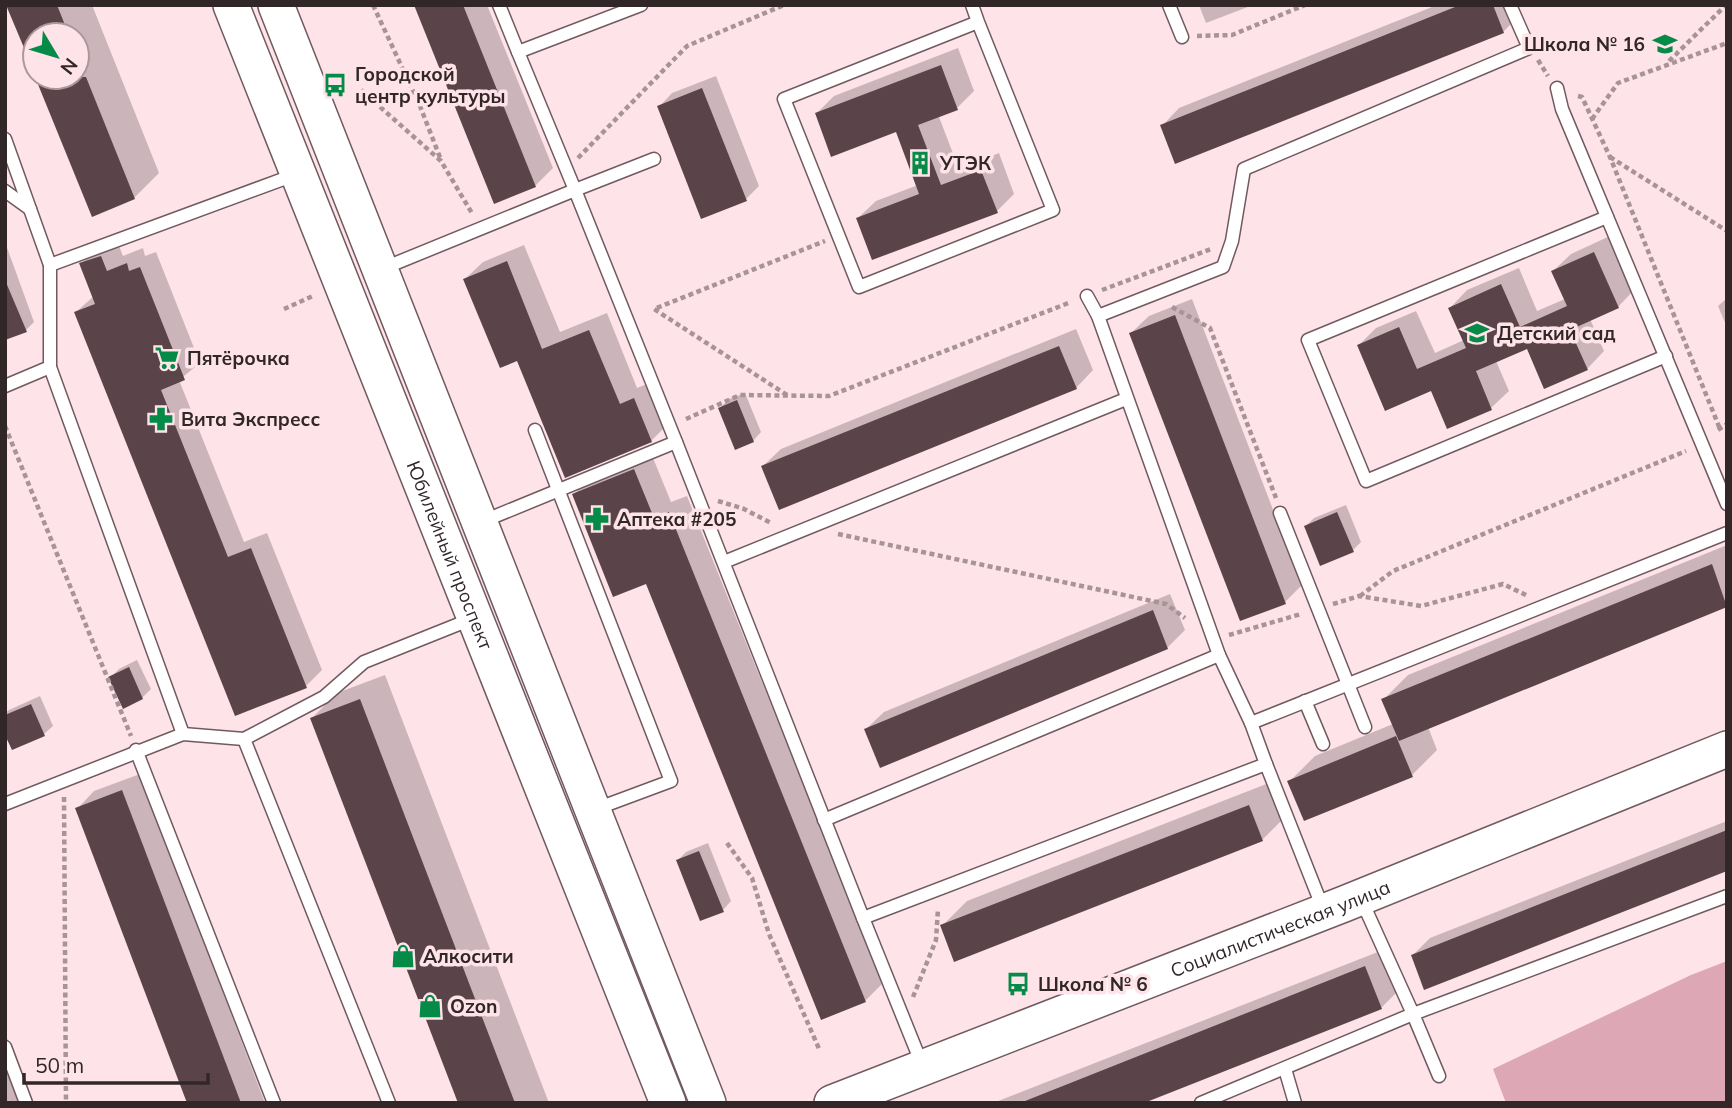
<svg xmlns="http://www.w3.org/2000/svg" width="1732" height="1108" font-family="Mulish,sans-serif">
<rect width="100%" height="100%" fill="#fee3e9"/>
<polygon fill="#dda7b5" points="1727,961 1727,1103 1506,1103 1493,1069 1691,975"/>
<g fill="#0003">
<polygon points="8,5 92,5 159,173 134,198 37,77 77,77 77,35 35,35 35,71"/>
<polygon points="416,5 487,5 553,168 535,186"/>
<polygon points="1199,5 1253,5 1206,23"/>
<polygon points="1437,5 1517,5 1521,14 1503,32 1162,126 1179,108"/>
<polygon points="958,48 974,91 957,108 939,117 959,169 999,153 1014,194 997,211 858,218 876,201 918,185 897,129 817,113 834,96"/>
<polygon points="716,76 759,186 746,199 659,107 672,93"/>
<polygon points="1612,235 1635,289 1618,307 1590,319 1604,351 1587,369 1528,347 1496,361 1509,391 1491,408 1448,427 1431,389 1359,345 1376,328 1416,311 1435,353 1464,340 1450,308 1467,290 1519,268 1537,311 1565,299 1553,271 1571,254"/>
<polygon points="117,241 123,256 143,248 145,256 156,252 200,363 179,380 244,542 267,533 322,670 306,686 76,312 94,296 81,264 97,248"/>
<polygon points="5,242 34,322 26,330 5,338"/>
<polygon points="524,245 560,332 607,313 637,388 652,382 669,423 651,441 518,358 465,279 483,262"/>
<polygon points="1727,298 1727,325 1726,325 1718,306"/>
<polygon points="1192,299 1302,585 1285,602 1131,333 1149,316"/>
<polygon points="1076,329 1093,370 1076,388 763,466 781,449"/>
<polygon points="745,393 761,432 753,441 720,408 729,399"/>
<polygon points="651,453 671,502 687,496 883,983 865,1001 647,582 574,494 592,477"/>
<polygon points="1346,505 1361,542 1353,550 1306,526 1314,518"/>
<polygon points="1727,545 1727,605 1428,727 1437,750 1412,775 1290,781 1315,756 1393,724 1383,700 1408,675"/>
<polygon points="1170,594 1185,630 1167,648 866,729 884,712"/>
<polygon points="137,660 151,689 142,698 110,678 119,669"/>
<polygon points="385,675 549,1103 460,1103 312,718 337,693"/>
<polygon points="40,696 53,726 44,734 5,731 5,713 9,710"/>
<polygon points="140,774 265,1103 189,1103 77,809 94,791"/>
<polygon points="1274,781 1287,815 1262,840 942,926 967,901"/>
<polygon points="1727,821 1727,869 1413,955 1430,938"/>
<polygon points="708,843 731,901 723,910 678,860 686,852"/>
<polygon points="1383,950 1399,990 1381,1008 1140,1103 993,1103"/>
<polygon points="5,1033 33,1103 5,1103"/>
</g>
<g fill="#5a444a">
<polygon points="6,5 57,5 69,35 35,35 35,74"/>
<polygon points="414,5 463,5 536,187 494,204"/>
<polygon points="1460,5 1493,5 1504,33 1175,164 1160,125"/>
<polygon points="941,65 958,110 918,125 941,185 981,170 998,213 872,260 856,218 919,194 896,132 831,157 815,113"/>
<polygon points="35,77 86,77 135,199 92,217"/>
<polygon points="702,88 747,201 701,219 657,106"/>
<polygon points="1594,252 1619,308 1570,330 1588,370 1544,389 1527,349 1476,371 1492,410 1447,429 1431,391 1385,411 1357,345 1399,327 1417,369 1466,348 1448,308 1501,284 1520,327 1567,306 1551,271"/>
<polygon points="101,256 107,271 127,263 129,271 140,267 185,380 161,390 228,557 251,548 307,688 235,716 74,312 95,304 79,263"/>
<polygon points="507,261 542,349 589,330 620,404 634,398 652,442 565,478 517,361 500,368 463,279"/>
<polygon points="5,280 27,332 5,340"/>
<polygon points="1175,315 1286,604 1240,621 1129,333"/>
<polygon points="1059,346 1077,389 779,510 761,466"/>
<polygon points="737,400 754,442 735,450 718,408"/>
<polygon points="634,469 654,518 669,512 866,1002 821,1020 646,584 613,597 572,494"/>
<polygon points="1337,512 1354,552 1320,566 1304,526"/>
<polygon points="1712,564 1727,607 1399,741 1381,699"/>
<polygon points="1153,610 1168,649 880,768 864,729"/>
<polygon points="129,667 143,699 123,709 108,677"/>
<polygon points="360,699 515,1103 458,1103 310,718"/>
<polygon points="31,704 45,736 12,750 5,735 5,715"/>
<polygon points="1396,736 1413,777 1304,821 1287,781"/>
<polygon points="122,790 241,1103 187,1103 75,808"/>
<polygon points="1249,805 1263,841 954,962 940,925"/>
<polygon points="1727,830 1727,871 1424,990 1411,955"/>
<polygon points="699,851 724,912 700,921 676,860"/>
<polygon points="1365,966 1382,1009 1144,1103 1020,1103"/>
</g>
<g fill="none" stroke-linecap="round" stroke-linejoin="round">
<g stroke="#705a5f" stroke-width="15">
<g id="service">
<polyline points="499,5 518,52 641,5"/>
<polyline points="972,5 978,22 1053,210 859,287 784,99 978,22"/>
<polyline points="1169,5 1182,37"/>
<polyline points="518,52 575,190 654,159"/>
<polyline points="1557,88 1562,109 1727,504"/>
<polyline points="5,139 50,265"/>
<polyline points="5,191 30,209"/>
<polyline points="1607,217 1308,340 1366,481 1666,356"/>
<polyline points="384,268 575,190 676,442"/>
<polyline points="1087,296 1098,316 1219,655 1251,723 1727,533"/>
<polyline points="1098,316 1223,267 1232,241 1244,169 1529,48 1510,5"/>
<polyline points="5,386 50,367"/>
<polyline points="535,430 671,781 593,810"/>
<polyline points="1280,513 1365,727"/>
<polyline points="481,522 676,442 863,918 1266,764 1324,911"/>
<polyline points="724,562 1126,399"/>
<polyline points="1305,701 1323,744"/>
<polyline points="1251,723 1266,764"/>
<polyline points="183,734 50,367 50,265 297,174"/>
<polyline points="136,750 274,1103"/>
<polyline points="5,804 183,734 244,739"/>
<polyline points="824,820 1219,655"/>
<polyline points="863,918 923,1067"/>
<polyline points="5,1047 26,1103"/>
<polyline points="1285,1069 1295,1103"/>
<polyline points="1439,1076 1413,1014 1727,896"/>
<polyline points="389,1103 244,739 324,697 364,662 474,618"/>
<polyline points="1201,1103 1413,1014 1361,899"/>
</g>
</g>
<g stroke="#705a5f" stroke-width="38">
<g id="secondary">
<path id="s1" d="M231 5 668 1103"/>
<polyline points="276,5 708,1103"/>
<path id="s2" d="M832 1103 1344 904 1727 749"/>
</g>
</g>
<g stroke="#a79398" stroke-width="4.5" stroke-dasharray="5 3.5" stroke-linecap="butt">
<polyline points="373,5 420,106 441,160"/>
<polyline points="1197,36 1232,35 1305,5"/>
<polyline points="1538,60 1548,76"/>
<polyline points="1669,61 1726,5"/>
<polyline points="361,90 441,161 473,215"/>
<polyline points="1578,96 1582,97 1610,157 1720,429"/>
<polyline points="1592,119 1618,83 1727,43"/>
<polyline points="1610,157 1727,231"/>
<polyline points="578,158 687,46 784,5"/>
<polyline points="1102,290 1211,249"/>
<polyline points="1172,307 1210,328 1276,498"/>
<polyline points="284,309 315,295"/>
<polyline points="787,395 654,309 825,241"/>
<polyline points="686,419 740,395 829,396 1071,302"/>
<polyline points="5,426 131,736"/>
<polyline points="1718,430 1727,424"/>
<polyline points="718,501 744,509 771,523"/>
<polyline points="838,534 1166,604 1185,618"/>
<polyline points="1360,596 1393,571 1686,451"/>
<polyline points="1333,604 1359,596 1421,606 1503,584 1526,595"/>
<polyline points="1229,635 1301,614"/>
<polyline points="64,797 66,1103"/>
<polyline points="727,843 752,878 769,934 820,1051"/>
<polyline points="913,997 936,940 938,909"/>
</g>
<use href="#service" stroke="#fff" stroke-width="12"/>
<use href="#secondary" stroke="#fff" stroke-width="35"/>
</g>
<defs>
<g id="school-bare" transform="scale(1.89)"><path d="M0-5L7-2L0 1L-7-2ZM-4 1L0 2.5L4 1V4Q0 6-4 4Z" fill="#058a47" stroke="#fee3e9" stroke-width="2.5" paint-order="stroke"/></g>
<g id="bus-bare" transform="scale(1.89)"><path d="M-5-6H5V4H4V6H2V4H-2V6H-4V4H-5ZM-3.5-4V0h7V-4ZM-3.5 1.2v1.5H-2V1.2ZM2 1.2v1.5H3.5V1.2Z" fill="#058a47" stroke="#fee3e9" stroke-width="2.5" paint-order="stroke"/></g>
<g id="building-bare" transform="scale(1.89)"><path d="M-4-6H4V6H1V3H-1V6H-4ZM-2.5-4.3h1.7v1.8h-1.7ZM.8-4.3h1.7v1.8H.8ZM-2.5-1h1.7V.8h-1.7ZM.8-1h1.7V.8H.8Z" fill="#058a47" stroke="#fee3e9" stroke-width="2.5" paint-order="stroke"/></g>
<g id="supermarket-bare" transform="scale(1.89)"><path d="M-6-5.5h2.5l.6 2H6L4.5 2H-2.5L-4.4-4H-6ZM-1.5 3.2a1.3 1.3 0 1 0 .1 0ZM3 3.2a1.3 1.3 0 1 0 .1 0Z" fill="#058a47" stroke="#fee3e9" stroke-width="2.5" paint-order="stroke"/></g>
<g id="pharmacy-bare" transform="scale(1.89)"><path d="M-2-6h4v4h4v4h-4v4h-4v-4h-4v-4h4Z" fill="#058a47" stroke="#fee3e9" stroke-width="2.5" paint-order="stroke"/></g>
<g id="shop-bare" transform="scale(1.89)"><path d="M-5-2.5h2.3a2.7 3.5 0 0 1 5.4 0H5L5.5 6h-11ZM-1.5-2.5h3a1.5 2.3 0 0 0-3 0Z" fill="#058a47" stroke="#fee3e9" stroke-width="2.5" paint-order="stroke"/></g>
</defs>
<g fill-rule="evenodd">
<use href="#school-bare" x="1665" y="44"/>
<use href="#bus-bare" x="335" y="85"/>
<use href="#building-bare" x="920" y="163"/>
<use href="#school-bare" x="1477" y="333"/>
<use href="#supermarket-bare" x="167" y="358"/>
<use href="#pharmacy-bare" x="161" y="419"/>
<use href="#pharmacy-bare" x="597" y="519"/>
<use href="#shop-bare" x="403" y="956"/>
<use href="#bus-bare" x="1018" y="984"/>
<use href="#shop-bare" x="430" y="1006"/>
</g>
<g text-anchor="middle" stroke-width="7" stroke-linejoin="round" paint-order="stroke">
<g font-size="19" font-weight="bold" fill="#312729" stroke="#fee3e9" text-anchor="start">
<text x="1645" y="51" text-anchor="end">Школа № 16</text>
<text x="355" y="81">Городской<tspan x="355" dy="22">центр культуры</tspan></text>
<text x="940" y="170">УТЭК</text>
<text x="1497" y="340">Детский сад</text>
<text x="187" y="365">Пятёрочка</text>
<text x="181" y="426">Вита Экспресс</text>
<text x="617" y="526">Аптека #205</text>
<text x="423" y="963">Алкосити</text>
<text x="1038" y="991">Школа № 6</text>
<text x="450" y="1013">Ozon</text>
</g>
<g font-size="19" fill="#312729" stroke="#fee3e9">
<text dy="7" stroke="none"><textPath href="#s1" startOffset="592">Юбилейный проспект</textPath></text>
<text dy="7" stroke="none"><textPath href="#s2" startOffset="481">Социалистическая улица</textPath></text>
</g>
</g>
<rect width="1732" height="1108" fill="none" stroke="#312729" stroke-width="14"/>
<g transform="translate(56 56) rotate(128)"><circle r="33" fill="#fee3e9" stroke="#ac989c" stroke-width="2"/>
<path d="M0-5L12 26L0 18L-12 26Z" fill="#058a47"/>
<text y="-10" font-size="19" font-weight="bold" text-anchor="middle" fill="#312729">N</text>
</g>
<path d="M24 1073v10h184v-10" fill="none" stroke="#312729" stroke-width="3.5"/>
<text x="35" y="1073" font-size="21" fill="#312729" stroke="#fee3e9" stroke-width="5" paint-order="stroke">50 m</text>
</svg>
